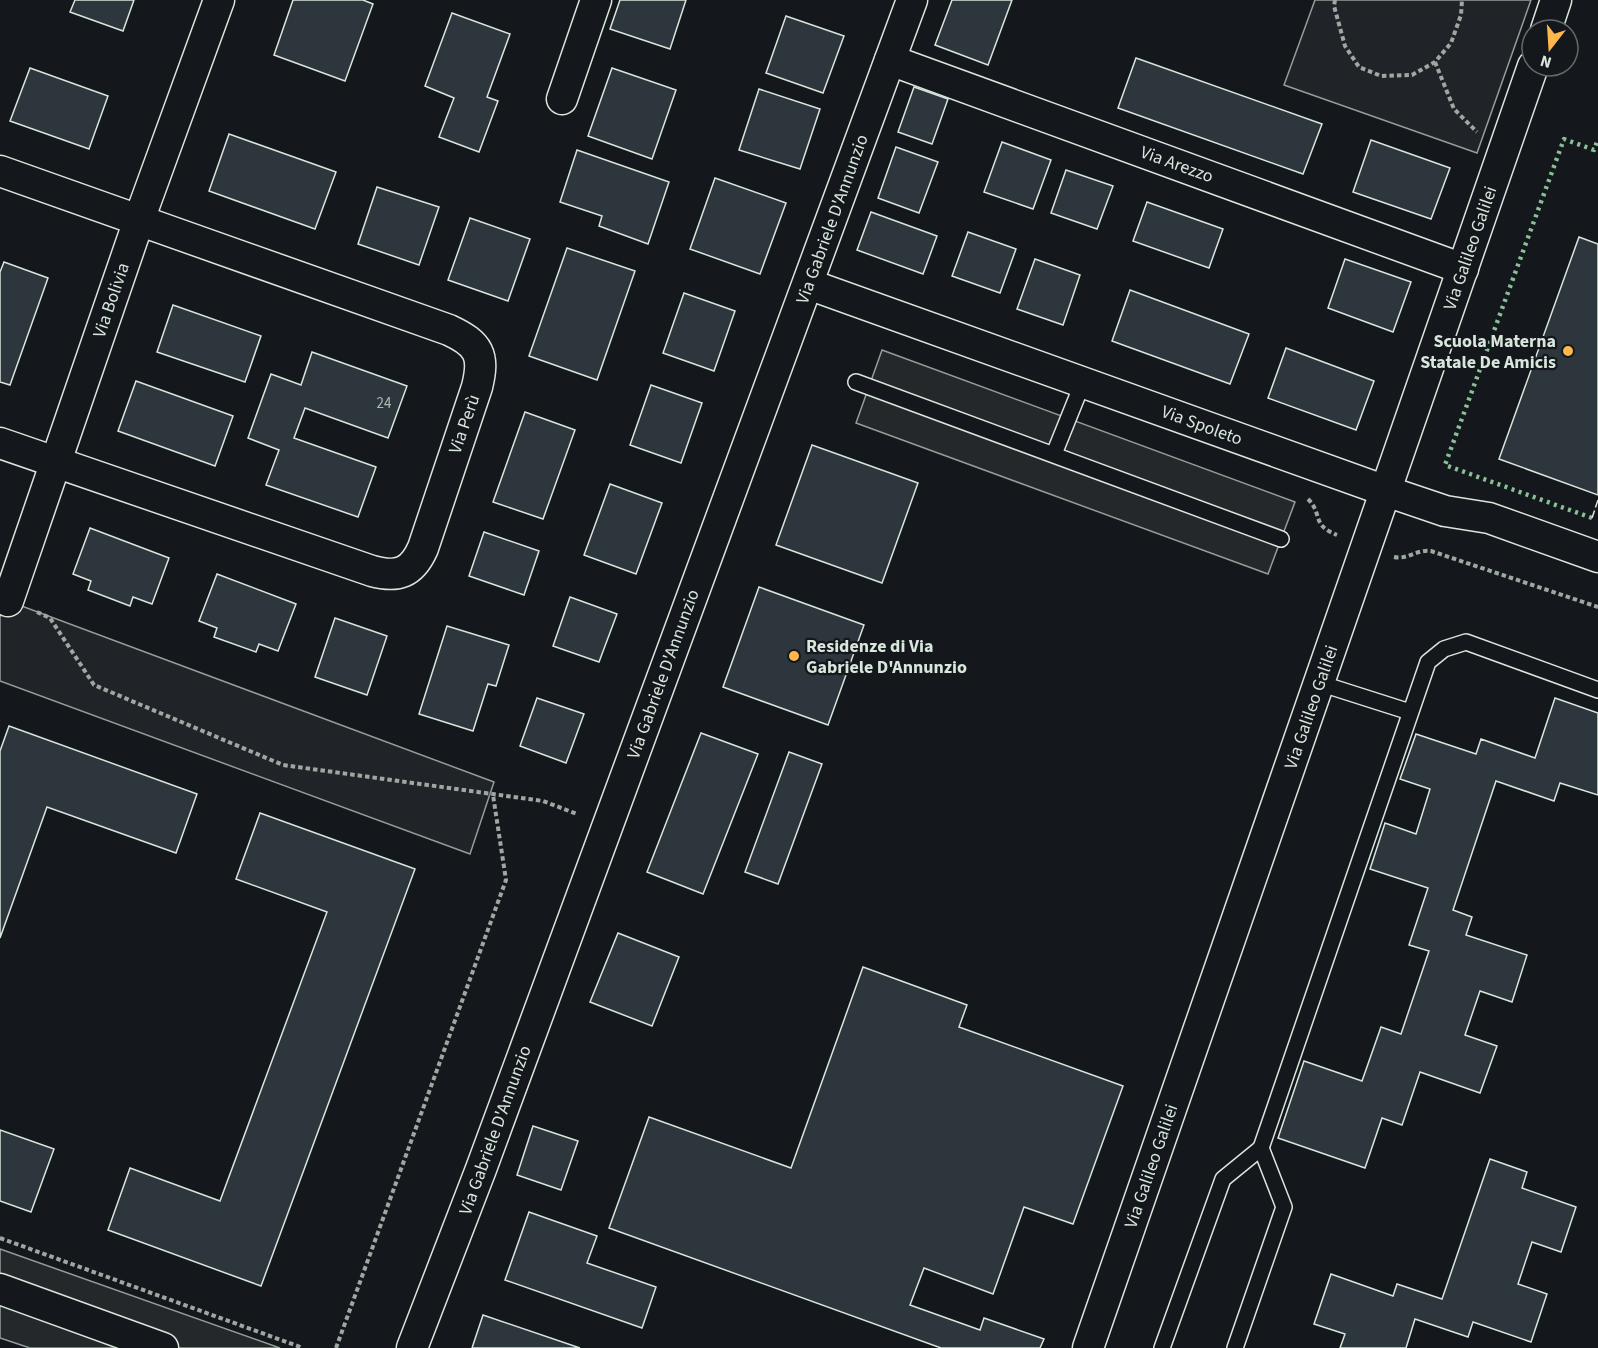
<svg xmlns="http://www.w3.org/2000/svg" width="1598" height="1348" font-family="'Source Sans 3',sans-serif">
<rect width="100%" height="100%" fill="#14181c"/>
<g fill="#202428" stroke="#939e99" stroke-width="1.5">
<polygon points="1315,0 1531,0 1477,153 1284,85"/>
<polygon points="0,598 494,782 470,854 0,681"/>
</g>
<g fill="#24282b" stroke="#939e99" stroke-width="1.5">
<polygon points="882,350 1295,502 1268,574 856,423"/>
<polygon points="0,1249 280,1348 30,1348 0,1338"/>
</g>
<g fill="#2c363c" stroke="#d8e6dc" stroke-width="1.5">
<polygon points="75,0 134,0 123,31 70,12"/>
<polygon points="293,0 363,0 373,4 345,81 274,55"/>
<polygon points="620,0 686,0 670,49 610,29"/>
<polygon points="952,0 1012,0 988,65 935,45"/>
<polygon points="452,13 510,34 487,97 498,101 479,152 439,137 454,98 425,86"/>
<polygon points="786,16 844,36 823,93 766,73"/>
<polygon points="1136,58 1322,124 1303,174 1118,108"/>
<polygon points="30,68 108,96 89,149 10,121"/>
<polygon points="612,68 676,90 652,159 588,136"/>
<polygon points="914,87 948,99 932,144 898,132"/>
<polygon points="759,89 820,109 800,169 739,150"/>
<polygon points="229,134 336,172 315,229 209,191"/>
<polygon points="1371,140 1450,168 1431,219 1353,192"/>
<polygon points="1002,142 1051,160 1033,209 984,192"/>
<polygon points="896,147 938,162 919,213 878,198"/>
<polygon points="577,150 669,182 648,244 599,226 602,216 560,202"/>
<polygon points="1066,170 1113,186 1097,229 1051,213"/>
<polygon points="715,178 786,203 760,274 690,249"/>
<polygon points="377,187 439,207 419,265 358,244"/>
<polygon points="1147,202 1223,229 1209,268 1133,241"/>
<polygon points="871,212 937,236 923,274 857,250"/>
<polygon points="470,218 530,239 508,301 448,280"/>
<polygon points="968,232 1016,249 1000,293 952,276"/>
<polygon points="1579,237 1598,244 1598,495 1499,459"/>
<polygon points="567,248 635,271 597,380 529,356"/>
<polygon points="1035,259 1080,275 1063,325 1017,309"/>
<polygon points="1345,259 1411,282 1393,332 1328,308"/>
<polygon points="4,262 48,278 10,385 0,382 0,272"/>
<polygon points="1130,290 1249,334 1230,384 1112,341"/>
<polygon points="684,293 735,311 714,371 663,353"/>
<polygon points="173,305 261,336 245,382 157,352"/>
<polygon points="1286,348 1374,381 1356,430 1268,398"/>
<polygon points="312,352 407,386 388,438 305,408 294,438 376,467 358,517 266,485 279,450 248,438 271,374 301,385"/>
<polygon points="136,381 233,416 215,466 118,431"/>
<polygon points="651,385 702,403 681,463 630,445"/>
<polygon points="525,412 575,430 543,519 493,502"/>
<polygon points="812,445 918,483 882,583 776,545"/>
<polygon points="610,484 662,503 636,574 584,555"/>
<polygon points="90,528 169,558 152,604 133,597 130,606 88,590 91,581 73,574"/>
<polygon points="484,532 539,551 524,595 469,576"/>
<polygon points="217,574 296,604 278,651 259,644 256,652 214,637 217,628 199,621"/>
<polygon points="759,587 864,625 828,725 723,687"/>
<polygon points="570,597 617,614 599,662 553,646"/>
<polygon points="335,618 387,636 367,695 315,677"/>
<polygon points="447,626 509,645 496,686 488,684 473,731 419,714"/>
<polygon points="537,698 584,714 566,763 520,746"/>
<polygon points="1555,698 1598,713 1598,795 1560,783 1554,801 1496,781 1453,910 1472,917 1466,935 1527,955 1512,1002 1480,991 1465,1035 1497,1046 1480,1093 1420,1072 1402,1125 1382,1118 1365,1168 1278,1138 1304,1061 1362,1081 1381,1027 1401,1034 1429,951 1409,945 1428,888 1370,869 1385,823 1416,834 1430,789 1400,779 1416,734 1476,754 1481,739 1535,758"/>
<polygon points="9,726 197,794 176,853 47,807 0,938 0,751"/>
<polygon points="701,733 758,754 703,894 647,872"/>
<polygon points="789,752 822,764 778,884 745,872"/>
<polygon points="260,813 415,869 261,1286 108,1230 130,1168 220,1201 327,912 236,879"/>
<polygon points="618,933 679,957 652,1026 590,1002"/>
<polygon points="863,967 967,1005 959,1027 1123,1086 1073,1224 1024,1207 993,1294 924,1268 910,1305 980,1330 984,1318 1044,1339 1040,1348 941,1348 609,1228 649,1117 791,1168"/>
<polygon points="533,1126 578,1141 561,1190 517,1175"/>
<polygon points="0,1130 54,1149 31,1212 0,1201"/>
<polygon points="1490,1159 1527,1172 1522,1188 1576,1207 1561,1252 1532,1242 1518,1284 1547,1294 1531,1342 1473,1322 1468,1337 1415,1319 1406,1348 1340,1348 1345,1334 1314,1324 1331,1274 1393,1296 1397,1284 1442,1299"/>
<polygon points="529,1212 597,1236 587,1263 656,1287 642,1328 505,1280"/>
<polygon points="483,1315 580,1348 472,1348"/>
</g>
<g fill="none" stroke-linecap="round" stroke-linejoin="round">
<g stroke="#d8e6dc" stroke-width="18">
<g id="lane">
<polyline points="856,382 1281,539"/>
<polyline points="1054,454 1083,382"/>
<polyline points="1319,683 1410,712"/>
<polyline points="1261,1148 1428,662 1444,649 1466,642 1598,690"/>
<polyline points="1162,1348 1223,1179 1261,1148 1284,1207 1235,1348"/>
</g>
</g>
<g stroke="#d8e6dc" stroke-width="33">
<g id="street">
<polyline points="1546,30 1556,0"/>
<polyline points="890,60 1463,269"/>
<polyline points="562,99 596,0"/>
<path d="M0 171 449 330C479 344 485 355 477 387L423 548C412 573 398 578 372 571L0 443"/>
<polyline points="808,284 1386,491 1445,511 1489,518 1598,557"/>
<polyline points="8,601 139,220 219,0"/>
<polyline points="0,1289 163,1348"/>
<polyline points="412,1348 481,1169 912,0"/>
<polyline points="1088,1348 1533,66"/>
</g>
</g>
<g stroke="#9da8a2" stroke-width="4" stroke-dasharray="4.5 3" stroke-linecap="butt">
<polyline points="1335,0 1334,6 1345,46 1359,67 1381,76 1412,75 1435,62 1451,43 1461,15 1462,0"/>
<polyline points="1435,62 1454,109 1477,132"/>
<path d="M1308 499C1323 514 1311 525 1337 535"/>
<path d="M1394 557C1408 560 1417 549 1431 551L1598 607"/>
<polyline points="37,612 50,618 94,685 283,765 543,801 577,814"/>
<polyline points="0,1238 303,1348"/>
<polyline points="336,1348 506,880 493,795"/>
</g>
<use href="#lane" stroke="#14181c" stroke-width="15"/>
<use href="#street" stroke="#14181c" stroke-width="30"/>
<polyline stroke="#8ac095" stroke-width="4.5" stroke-dasharray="3 4.5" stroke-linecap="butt" points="1592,518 1445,465 1564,139 1594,150 1598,139"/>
<polyline stroke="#d8e6dc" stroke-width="1.5" stroke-dasharray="8 3" stroke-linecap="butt" points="1592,518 1598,500"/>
</g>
<g fill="#ffb74d" stroke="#14181c" stroke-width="2">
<circle cx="1568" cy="351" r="6"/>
<circle cx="794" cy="656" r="6"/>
</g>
<g text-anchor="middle" stroke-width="4.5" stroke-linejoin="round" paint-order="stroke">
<g font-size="15" fill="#adbab4">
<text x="384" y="408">24</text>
</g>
<g font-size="18" fill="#d8e6dc" stroke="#14181c">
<text transform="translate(1177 164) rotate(20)" y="6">Via Arezzo</text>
<text transform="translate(832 219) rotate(-70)" y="6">Via Gabriele D'Annunzio</text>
<text transform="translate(1470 248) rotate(-71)" y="6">Via Galileo Galilei</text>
<text transform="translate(111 300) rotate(-71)" y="6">Via Bolivia</text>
<text transform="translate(464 424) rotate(-71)" y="6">Via Perù</text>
<text transform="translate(1202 425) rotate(20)" y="6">Via Spoleto</text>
<text transform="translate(663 674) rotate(-70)" y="6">Via Gabriele D'Annunzio</text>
<text transform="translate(1311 707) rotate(-71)" y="6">Via Galileo Galilei</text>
<text transform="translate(495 1130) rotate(-70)" y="6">Via Gabriele D'Annunzio</text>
<text transform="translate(1151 1166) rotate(-71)" y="6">Via Galileo Galilei</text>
</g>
<g font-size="18" font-weight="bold" fill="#d8e6dc" stroke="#14181c" text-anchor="end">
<text x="1556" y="347">Scuola Materna<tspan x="1556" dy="21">Statale De Amicis</tspan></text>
<text x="806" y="652" text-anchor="start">Residenze di Via<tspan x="806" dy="21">Gabriele D'Annunzio</tspan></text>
</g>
</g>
<g transform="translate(1550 48) rotate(197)"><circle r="28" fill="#14181c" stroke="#626a69" stroke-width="1.5"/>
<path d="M0-4.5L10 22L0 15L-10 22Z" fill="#ffb74d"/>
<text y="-9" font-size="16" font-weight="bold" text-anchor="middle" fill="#d8e6dc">N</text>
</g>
</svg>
